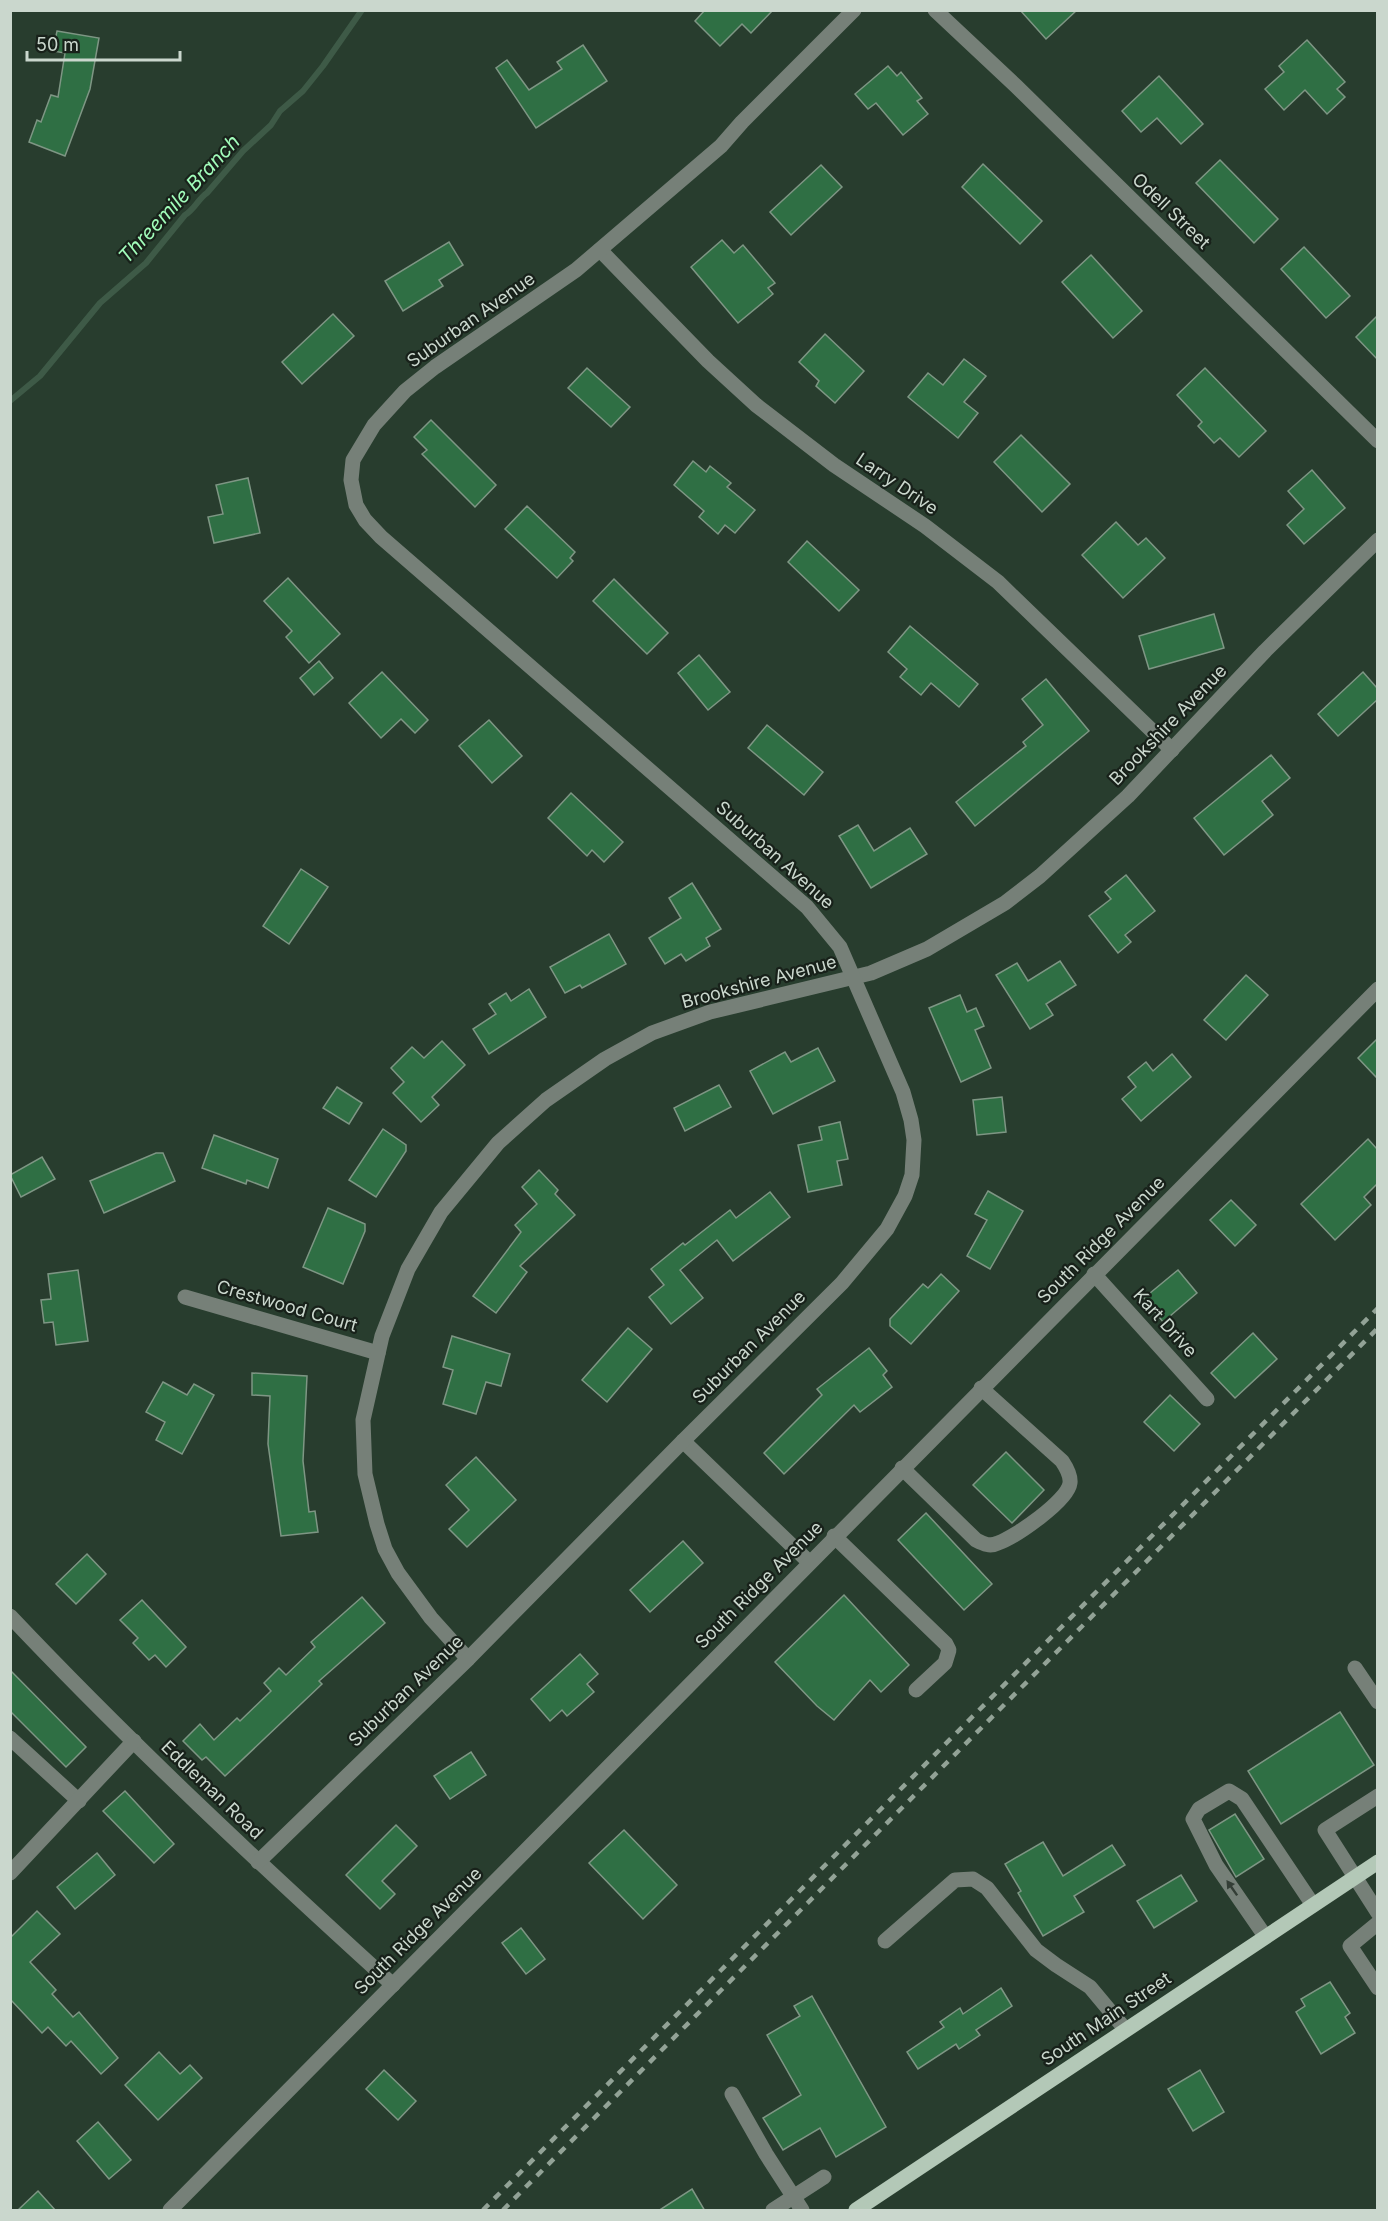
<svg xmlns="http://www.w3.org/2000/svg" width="1388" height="2221" font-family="Inter,sans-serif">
<rect width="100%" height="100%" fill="#283d2e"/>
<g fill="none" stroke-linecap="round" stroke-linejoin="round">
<path stroke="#3e5a47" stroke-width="6" d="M10 401 40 376 100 303 146 263 185 215C195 209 198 199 207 193L243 151 271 125 280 111 303 91 323 66 362 10"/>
</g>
<g fill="#2f6f44" stroke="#7e9684" stroke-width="1.5">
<polygon points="705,10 773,10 751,33 742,24 720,46 695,21"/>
<polygon points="1020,10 1077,10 1046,39"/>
<polygon points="57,31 99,38 90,89 65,156 29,142 37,120 41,122 51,95 58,97 65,53 53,51"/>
<polygon points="1307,40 1345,82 1337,89 1345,97 1327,114 1305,90 1284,110 1265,89 1284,72 1279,66"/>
<polygon points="583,45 607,81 536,128 496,68 507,60 529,90 562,69 557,62"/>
<polygon points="888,66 897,76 901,72 922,98 917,101 928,114 903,135 876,103 868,109 855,94"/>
<polygon points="1159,76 1203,124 1181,144 1157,118 1141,132 1122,111"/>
<polygon points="1220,160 1278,219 1254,243 1196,183"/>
<polygon points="983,164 1042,221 1020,244 962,187"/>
<polygon points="821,165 842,187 791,235 770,212"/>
<polygon points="722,240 734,253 743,245 775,283 768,288 773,294 738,323 691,267"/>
<polygon points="449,242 463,265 439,280 443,286 403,311 385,281"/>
<polygon points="1304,247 1350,296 1326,318 1281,269"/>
<polygon points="1091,255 1142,311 1113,338 1062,282"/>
<polygon points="333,314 354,336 302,384 282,362"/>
<polygon points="1377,316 1377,359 1356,337"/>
<polygon points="825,334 864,371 835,403 816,386 819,381 799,362"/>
<polygon points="964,359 986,376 964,402 978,413 958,438 908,397 928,373 943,385"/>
<polygon points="587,368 630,407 611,427 568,388"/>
<polygon points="1205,368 1266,431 1239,457 1220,438 1214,443 1198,426 1202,422 1177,395"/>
<polygon points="431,420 496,485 475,507 422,454 427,450 414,437"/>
<polygon points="1021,435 1070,484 1042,512 994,462"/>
<polygon points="693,461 706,472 710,466 731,483 727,487 755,510 735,533 725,525 718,534 699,517 704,511 674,485"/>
<polygon points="1312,470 1345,508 1304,544 1287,525 1304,509 1288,491"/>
<polygon points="248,478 260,533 214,543 208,517 223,514 216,485"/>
<polygon points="527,506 575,552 570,558 573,561 557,578 505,529"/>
<polygon points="1116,522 1138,545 1146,538 1165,558 1123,598 1082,555"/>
<polygon points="807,541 859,590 839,611 788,562"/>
<polygon points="288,578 340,634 309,663 286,637 292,631 264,601"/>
<polygon points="614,579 668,633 647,654 593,601"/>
<polygon points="1214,614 1224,648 1149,669 1139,636"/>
<polygon points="910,626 978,684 959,707 931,683 921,695 900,677 907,669 888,652"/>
<polygon points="699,655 730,692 708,710 678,673"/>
<polygon points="319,661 333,678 314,695 300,678"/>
<polygon points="382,672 428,720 415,733 401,719 381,738 349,703"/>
<polygon points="1363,672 1377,688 1377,700 1338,736 1318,714"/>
<polygon points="1046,679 1089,731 975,826 956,802 1026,746 1023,742 1043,725 1022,699"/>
<polygon points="489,720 522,756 492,783 459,746"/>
<polygon points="767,725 823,772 804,795 748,748"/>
<polygon points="1271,755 1290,778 1262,801 1273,815 1224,855 1194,818"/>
<polygon points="571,793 623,842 604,862 592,850 587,856 548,818"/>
<polygon points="858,825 874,851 910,828 927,854 871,888 839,836"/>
<polygon points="301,869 328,887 289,944 263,926"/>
<polygon points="1126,875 1155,911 1125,935 1131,942 1118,953 1089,916 1111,899 1105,892"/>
<polygon points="692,883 721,929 706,938 710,946 686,961 681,954 665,964 649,938 681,918 669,898"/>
<polygon points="609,934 626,964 582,988 580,985 565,993 550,967"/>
<polygon points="1060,961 1076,985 1046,1004 1053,1015 1030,1029 996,975 1017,963 1028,981"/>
<polygon points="1246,975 1268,995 1226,1040 1204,1020"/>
<polygon points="529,989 546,1017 489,1054 473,1029 496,1014 489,1004 506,993 511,1001"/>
<polygon points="960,995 967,1012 976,1008 984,1026 975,1030 991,1068 961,1082 929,1008"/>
<polygon points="1377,1039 1377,1078 1358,1058"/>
<polygon points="442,1041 465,1065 432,1097 439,1105 421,1122 393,1093 404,1082 391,1068 412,1047 424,1058"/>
<polygon points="818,1048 835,1081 773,1114 750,1071 785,1052 791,1062"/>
<polygon points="1172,1054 1191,1077 1141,1121 1122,1099 1136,1087 1128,1077 1146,1062 1153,1071"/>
<polygon points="719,1085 731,1107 685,1131 674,1108"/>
<polygon points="337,1087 362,1103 349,1124 323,1108"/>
<polygon points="1002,1097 1006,1132 977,1135 973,1100"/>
<polygon points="840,1122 848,1159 837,1161 842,1185 808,1192 798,1145 822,1140 819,1127"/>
<polygon points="383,1129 406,1145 406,1151 376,1197 349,1180"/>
<polygon points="214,1135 278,1159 268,1188 247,1180 246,1184 202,1168"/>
<polygon points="1368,1139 1377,1149 1377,1184 1364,1197 1371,1205 1335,1240 1301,1204"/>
<polygon points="156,1153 163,1153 175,1181 104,1213 90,1181"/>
<polygon points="42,1157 55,1179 21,1197 10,1175"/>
<polygon points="539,1170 558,1190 555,1194 575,1215 520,1266 527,1272 496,1313 473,1296 521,1232 515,1225 537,1204 522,1187"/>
<polygon points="988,1191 1023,1211 990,1269 967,1256 987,1220 975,1214"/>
<polygon points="770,1192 790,1217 733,1261 717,1240 680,1270 703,1298 671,1324 649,1297 664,1285 651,1269 683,1243 685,1245 730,1210 736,1218"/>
<polygon points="1231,1200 1256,1225 1235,1246 1210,1220"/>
<polygon points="328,1208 365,1224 365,1231 343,1284 303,1267"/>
<polygon points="78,1270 88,1341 56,1345 53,1322 44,1323 41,1300 51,1299 48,1274"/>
<polygon points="1178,1270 1197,1293 1163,1322 1144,1298"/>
<polygon points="941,1274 959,1291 911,1344 890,1326 890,1319 923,1284 928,1288"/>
<polygon points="628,1328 652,1349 607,1402 582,1380"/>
<polygon points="1253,1333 1277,1359 1235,1398 1211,1373"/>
<polygon points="452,1336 510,1354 501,1386 486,1382 476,1414 443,1404 453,1370 443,1367"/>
<polygon points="869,1348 887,1371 883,1375 892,1387 860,1412 854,1405 784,1474 764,1453 822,1395 817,1389"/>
<polygon points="252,1373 307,1376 303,1461 309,1512 315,1511 318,1532 281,1536 268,1444 270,1396 252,1395"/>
<polygon points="163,1382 187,1395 194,1384 214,1395 182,1454 156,1440 165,1422 146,1412"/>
<polygon points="1170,1395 1200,1424 1174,1451 1144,1422"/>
<polygon points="1006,1452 1044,1490 1012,1523 973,1485"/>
<polygon points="476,1457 516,1500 467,1547 449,1529 469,1510 446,1485"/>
<polygon points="926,1513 992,1584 964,1610 898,1540"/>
<polygon points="683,1541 703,1563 650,1612 630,1590"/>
<polygon points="87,1554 106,1574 76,1604 56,1584"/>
<polygon points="844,1595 909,1665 881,1692 870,1680 834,1720 817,1706 775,1662"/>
<polygon points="362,1597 385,1623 319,1681 322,1684 225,1776 206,1757 202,1760 183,1741 200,1724 214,1740 237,1718 240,1721 271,1691 264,1683 279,1668 286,1675 315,1647 311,1642"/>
<polygon points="142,1600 186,1647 166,1667 155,1655 149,1660 133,1643 138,1638 120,1620"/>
<polygon points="580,1654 598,1674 587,1684 594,1692 567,1716 562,1710 550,1721 531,1699"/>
<polygon points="10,1670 86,1747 66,1767 10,1711"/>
<polygon points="1340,1712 1374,1765 1281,1824 1248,1771"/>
<polygon points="471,1752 486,1775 450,1799 434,1776"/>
<polygon points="125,1791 174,1844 154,1863 103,1811"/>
<polygon points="1235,1814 1264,1859 1236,1877 1209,1830"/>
<polygon points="396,1825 417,1846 382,1881 395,1894 380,1909 346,1875"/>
<polygon points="624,1830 677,1885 643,1919 589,1863"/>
<polygon points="1043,1842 1063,1876 1112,1845 1125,1865 1074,1896 1084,1912 1043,1936 1018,1893 1021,1891 1005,1864"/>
<polygon points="97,1853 115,1875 75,1909 57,1887"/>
<polygon points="1181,1875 1197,1901 1154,1928 1137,1901"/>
<polygon points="37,1911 60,1934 30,1962 56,1990 52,1994 73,2017 79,2012 118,2058 101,2074 71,2041 66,2046 48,2027 42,2033 10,1999 10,1938"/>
<polygon points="521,1928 545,1959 526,1974 502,1943"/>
<polygon points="1330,1982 1350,2013 1345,2017 1355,2033 1321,2054 1296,2012 1305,2006 1301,1999"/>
<polygon points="1001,1988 1012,2006 976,2030 980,2035 959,2049 956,2044 918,2069 907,2052 944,2027 940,2022 960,2008 963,2014"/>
<polygon points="812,1996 886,2127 836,2157 820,2128 783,2150 763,2118 801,2095 767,2035 800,2016 794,2006"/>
<polygon points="159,2052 180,2074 190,2065 202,2078 158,2120 125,2085"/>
<polygon points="384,2070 416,2101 398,2120 366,2089"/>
<polygon points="1200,2070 1224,2112 1193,2131 1168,2089"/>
<polygon points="98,2122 131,2160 109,2179 77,2141"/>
<polygon points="692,2189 705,2211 658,2211"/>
<polygon points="38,2191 56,2211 17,2211"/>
</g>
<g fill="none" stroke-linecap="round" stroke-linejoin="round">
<g stroke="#768078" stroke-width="15">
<polyline points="935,10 1016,86 1378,441"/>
<polyline points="600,250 708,361 756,405 834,465 925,526 998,582 1172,750"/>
<polyline points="1094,1274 1207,1399"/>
<polyline points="185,1297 378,1353"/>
<polyline points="683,1441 809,1562"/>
<path d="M902 1468 976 1540C984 1544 990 1547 998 1543 1015 1537 1068 1501 1070 1483 1071 1475 1066 1467 1062 1461L981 1388"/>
<polyline points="834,1536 946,1644 949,1650 945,1663 916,1690"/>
<path d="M10 1616C132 1745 262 1866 393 1985"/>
<polyline points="468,1659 431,1618 398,1573 385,1549 377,1524 365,1474 363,1420 382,1336 408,1269 441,1212 498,1143 546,1100 605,1059 652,1033 710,1012 871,973 927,949 1005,903 1040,876 1128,796 1265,651 1378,540"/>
<polyline points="1355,1668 1378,1702"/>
<polyline points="10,1738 79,1801"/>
<polyline points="1378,1796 1325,1830 1378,1913"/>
<polyline points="258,1862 468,1659 683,1441 842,1283 887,1229 905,1196 912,1175 914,1140 911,1120 903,1092 840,947 807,907 381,537 365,520 356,505 351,480 353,460 374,425 405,391 435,367 576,270 721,146 742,122 854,10"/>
<polyline points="10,1873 134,1741"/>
<polyline points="1378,1923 1350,1946 1378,1988"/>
<polyline points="1265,1936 1216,1865 1193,1819 1199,1809 1229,1791 1242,1799 1313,1905"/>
<polyline points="885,1941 955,1880 973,1879 987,1888 1036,1950 1056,1965 1090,1987 1125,2029"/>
<polyline points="732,2094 766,2154 802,2210"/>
<polyline points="170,2210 1378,989"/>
<polyline points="773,2210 824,2177"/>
</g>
<polyline stroke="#b3c8b7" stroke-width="15" points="856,2210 1378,1862"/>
<g stroke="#92a296" stroke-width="4.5" stroke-dasharray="8 8" stroke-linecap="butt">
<polyline points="483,2210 1378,1308"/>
<polyline points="503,2210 1378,1328"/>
</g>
</g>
<defs><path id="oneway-solid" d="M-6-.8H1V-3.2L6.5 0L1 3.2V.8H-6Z" transform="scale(1.5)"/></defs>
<use fill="#343e36" href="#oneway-solid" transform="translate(1232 1888) rotate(-125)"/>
<g text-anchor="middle" stroke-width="4.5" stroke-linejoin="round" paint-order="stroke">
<g font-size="18" fill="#cad7cd" stroke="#18211a">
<text transform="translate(1171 211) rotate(44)" y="6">Odell Street</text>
<text transform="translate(471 320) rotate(-35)" y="6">Suburban Avenue</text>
<text transform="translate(897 484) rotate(34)" y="6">Larry Drive</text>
<text transform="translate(1168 725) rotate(-46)" y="6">Brookshire Avenue</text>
<text transform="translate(775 855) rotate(42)" y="6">Suburban Avenue</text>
<text transform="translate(759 982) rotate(-15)" y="6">Brookshire Avenue</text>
<text transform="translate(1101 1240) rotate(-45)" y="6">South Ridge Avenue</text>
<text transform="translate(287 1306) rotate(16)" y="6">Crestwood Court</text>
<text transform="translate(1165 1323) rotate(48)" y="6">Kart Drive</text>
<text transform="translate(749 1347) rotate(-45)" y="6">Suburban Avenue</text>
<text transform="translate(759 1585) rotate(-45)" y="6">South Ridge Avenue</text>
<text transform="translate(406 1691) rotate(-44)" y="6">Suburban Avenue</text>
<text transform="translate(212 1790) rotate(44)" y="6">Eddleman Road</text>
<text transform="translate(418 1931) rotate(-45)" y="6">South Ridge Avenue</text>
<text transform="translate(1106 2019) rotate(-34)" y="6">South Main Street</text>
</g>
<g font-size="20" font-style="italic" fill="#a1fcba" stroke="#18211a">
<text transform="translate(179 199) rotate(-47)" y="7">Threemile Branch</text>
</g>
</g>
<rect width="1388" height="2221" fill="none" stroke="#cad7cd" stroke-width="24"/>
<path d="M27 51v9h153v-9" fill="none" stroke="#cad7cd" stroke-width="3"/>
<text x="36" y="51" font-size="18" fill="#cad7cd" stroke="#18211a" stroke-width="4.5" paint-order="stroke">50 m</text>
</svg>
